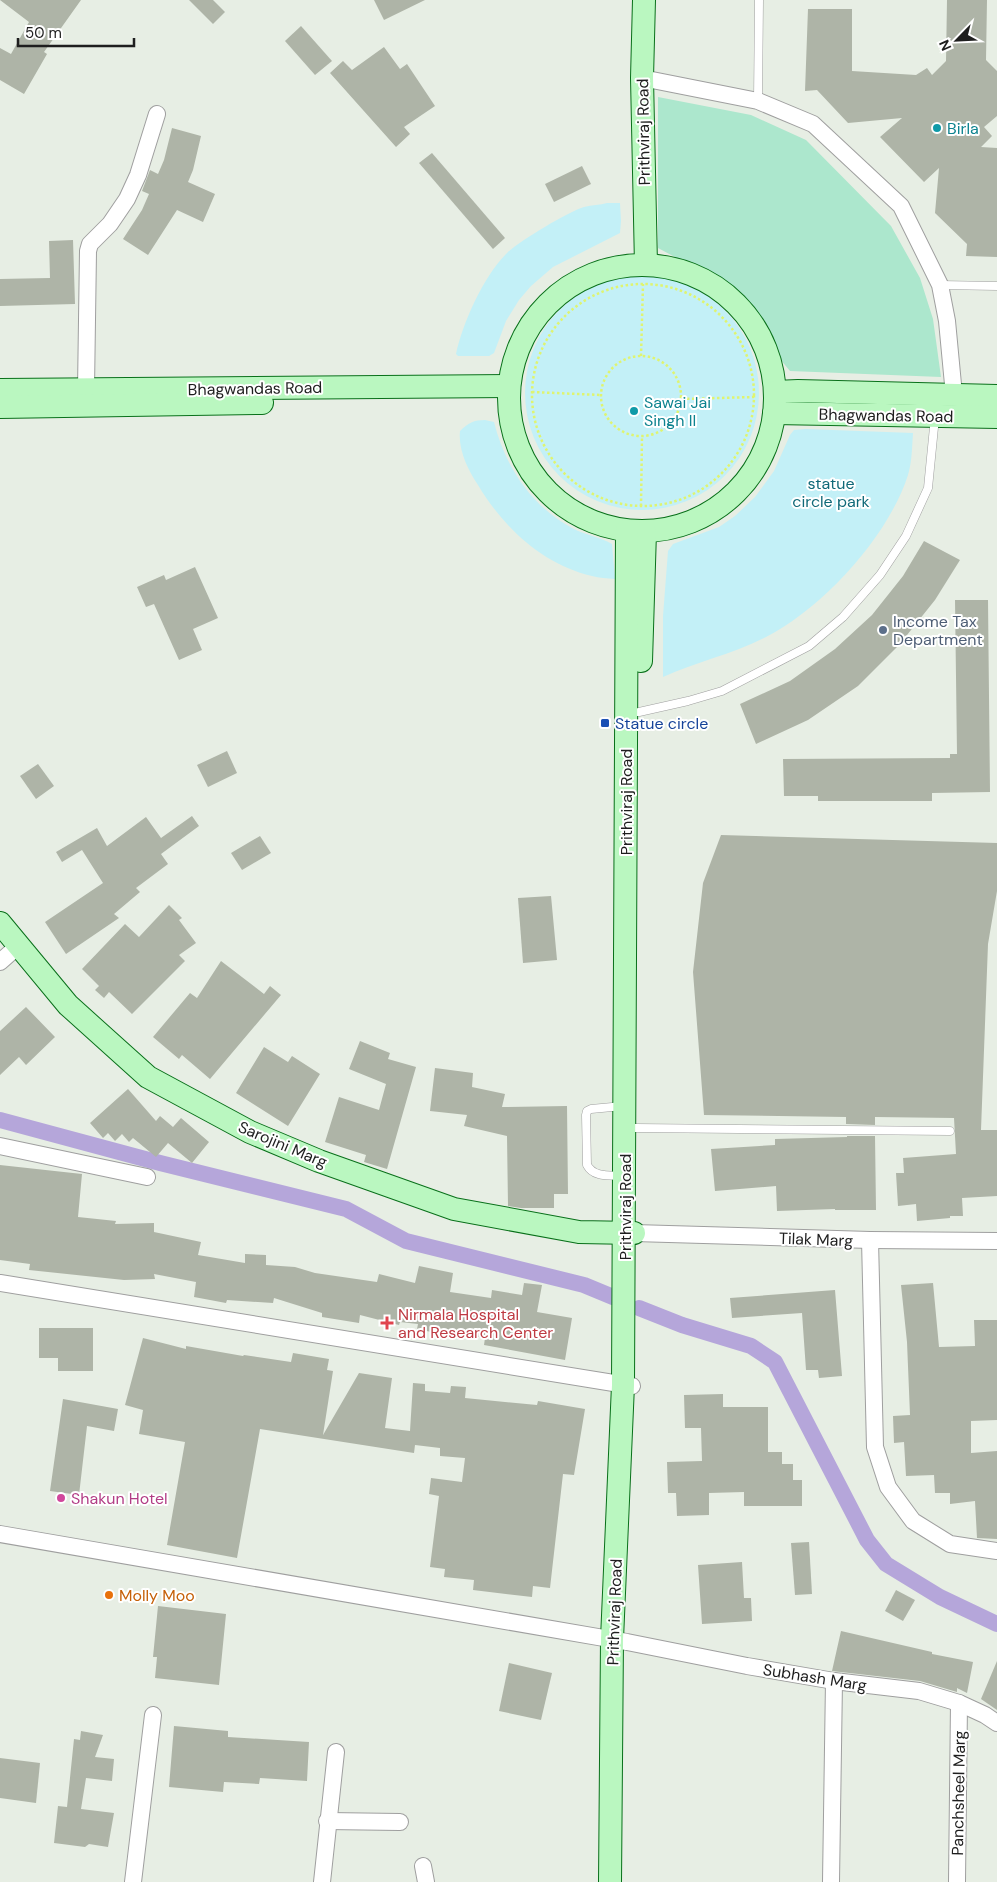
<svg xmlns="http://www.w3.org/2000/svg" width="997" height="1882" font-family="'DM Sans',sans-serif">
<rect width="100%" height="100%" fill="#e7eee4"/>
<polygon fill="#ace7cd" points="658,97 751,115 806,140 891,226 920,278 933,319 941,377 790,371 775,353 745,303 720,281 658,248"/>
<g fill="#c3f0f7">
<path d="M607 203H620L621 221 620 233 553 267 531 286 519 300 506 321 494 353 489 356H458L456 354C463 322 484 275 508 252 523 239 566 213 584 207 592 205 600 205 607 203Z"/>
<circle cx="642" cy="393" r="117"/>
<path d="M485 420 494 422C505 466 531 506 572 528 585 535 600 537 612 544L615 579C607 578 599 578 592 576 543 565 503 527 478 485 468 470 458 450 460 431 468 423 474 420 485 420Z"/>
<path d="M806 429 913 433C912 447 912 462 908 475 888 537 823 608 766 637 733 654 696 662 663 677V616L668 551 673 544 719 527 735 516 755 497 774 471 790 435 794 430Z"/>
</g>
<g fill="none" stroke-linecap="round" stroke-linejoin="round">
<g stroke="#b5a6da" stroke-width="16">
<polyline points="0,1120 160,1163 346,1209 406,1241 584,1285 613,1297"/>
<polyline points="639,1308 682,1325 751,1346 775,1362 867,1540 886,1564 940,1597 997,1624"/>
</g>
</g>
<g fill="#aeb4a7">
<polygon points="0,0 81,0 44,52 47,54 24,94 0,80 0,48 11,54 29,22"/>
<polygon points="189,0 213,0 225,12 213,24"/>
<polygon points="374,0 425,0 384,20"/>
<polygon points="947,0 987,0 986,60 997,71 997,116 984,127 992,136 981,147 997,148 997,257 966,256 967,244 935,213 939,168 924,182 880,137 902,118 848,123 817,90 805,91 808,9 852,9 852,71 916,75 927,68 932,75 946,61"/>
<polygon points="301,26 332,61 315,75 285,41"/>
<polygon points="384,47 400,69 407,64 435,106 404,127 410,134 396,147 330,73 343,61 352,70"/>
<polygon points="172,128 201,136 193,170 188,182 215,194 203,222 177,210 148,255 123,239 142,210 149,194 142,191 150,170 158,174 164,160"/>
<polygon points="432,153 505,238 493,249 419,163"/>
<polygon points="582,166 591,184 554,202 545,184"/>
<polygon points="73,240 75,304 0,306 0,279 50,278 49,241"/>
<polygon points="924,541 960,560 935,600 899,645 858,686 808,720 756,744 740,704 790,681 835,649 872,615 903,576"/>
<polygon points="195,567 218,618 193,629 202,650 179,660 154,604 146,607 137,587 164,575 166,580"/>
<polygon points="955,600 988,600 990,792 932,793 932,801 818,801 818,796 784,796 783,759 950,758 950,754 957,754"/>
<polygon points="227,751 237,773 208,787 197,765"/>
<polygon points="38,764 54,786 36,799 20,776"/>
<polygon points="192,816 199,826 161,854 168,864 136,888 140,892 114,914 119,918 66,954 45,922 103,883 82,850 62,862 56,852 97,828 107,846 146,817 161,838"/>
<polygon points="721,835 997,843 997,891 988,944 981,1130 997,1130 997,1196 962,1198 963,1216 950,1216 950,1218 917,1221 916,1204 898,1206 896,1173 904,1173 903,1158 956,1154 954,1118 875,1117 875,1125 846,1124 846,1117 704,1115 693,972 703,883"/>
<polygon points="260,836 271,853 242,870 231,853"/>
<polygon points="551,896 557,960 523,963 518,898"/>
<polygon points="169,905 182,918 179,920 196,943 179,955 185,961 132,1014 109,992 104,998 95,990 99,986 82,969 125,924 139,937"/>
<polygon points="221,961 264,994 270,986 281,995 210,1079 182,1055 179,1059 153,1037 190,993 197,998"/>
<polygon points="26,1007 55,1037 26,1065 19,1057 0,1075 0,1031"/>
<polygon points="360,1041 390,1053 388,1059 416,1067 387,1169 364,1162 366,1155 325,1142 339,1097 379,1110 386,1084 349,1069"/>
<polygon points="264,1047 288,1062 292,1056 320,1074 288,1126 236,1093"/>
<polygon points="435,1068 473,1073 472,1087 505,1094 502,1107 567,1106 568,1194 554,1194 554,1208 521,1208 508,1206 507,1136 464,1126 467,1115 430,1111"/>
<polygon points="128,1089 156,1121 160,1116 173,1127 181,1118 209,1142 192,1163 168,1143 156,1157 133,1138 129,1142 122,1134 115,1141 108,1133 103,1138 90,1123"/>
<polygon points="847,1136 875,1136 876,1210 835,1210 835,1209 777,1211 776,1186 715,1191 711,1149 775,1145 775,1139 847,1137"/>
<polygon points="0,1165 82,1174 78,1217 116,1221 115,1224 154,1223 154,1232 201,1242 198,1255 245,1263 245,1254 266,1255 266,1265 295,1267 315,1273 377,1282 379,1274 415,1283 419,1266 453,1273 450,1292 491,1298 492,1290 522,1295 524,1283 542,1285 537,1312 572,1318 565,1360 484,1345 485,1338 442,1331 441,1334 417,1329 418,1324 400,1322 399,1325 360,1315 359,1323 322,1317 322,1313 274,1298 273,1303 227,1300 226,1303 194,1297 196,1282 154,1274 155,1279 124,1280 29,1270 30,1264 0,1260"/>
<polygon points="933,1283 939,1347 975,1346 974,1320 997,1320 997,1420 971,1421 971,1453 997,1451 997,1539 977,1538 975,1501 950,1504 950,1493 935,1493 934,1475 906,1476 904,1442 894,1443 893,1416 910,1415 907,1342 901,1285"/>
<polygon points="835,1290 842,1376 819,1378 818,1370 806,1370 802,1313 732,1318 730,1298"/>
<polygon points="39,1328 93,1328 93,1371 58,1371 58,1358 39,1358"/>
<polygon points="143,1338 186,1349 186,1346 243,1356 244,1355 291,1362 293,1353 329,1359 327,1370 333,1371 323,1435 359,1373 392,1378 385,1428 410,1431 413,1383 425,1384 425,1391 450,1393 451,1386 466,1387 465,1398 537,1405 538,1401 585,1409 574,1475 563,1474 550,1588 533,1586 532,1597 473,1590 474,1580 444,1577 445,1569 430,1567 439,1496 429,1494 431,1478 462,1482 465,1458 440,1456 440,1448 415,1445 414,1453 260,1429 237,1558 167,1545 185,1442 139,1434 143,1410 125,1405"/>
<polygon points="723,1394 723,1407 768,1407 768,1452 782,1452 782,1464 793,1464 793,1480 802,1480 802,1506 744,1506 744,1492 709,1493 709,1515 677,1516 676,1493 668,1493 667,1462 702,1461 701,1428 685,1428 684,1395"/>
<polygon points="63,1399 118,1409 114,1431 87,1426 79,1495 50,1491"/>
<polygon points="809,1542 812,1594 795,1595 791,1543"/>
<polygon points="742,1562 744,1598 751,1598 752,1621 702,1624 698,1565"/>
<polygon points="896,1590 915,1600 903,1621 885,1611"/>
<polygon points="158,1606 226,1614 219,1685 155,1678 157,1657 153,1657"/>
<polygon points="841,1631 932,1652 932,1654 973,1662 967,1693 957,1688 957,1692 920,1681 832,1671"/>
<polygon points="997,1661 997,1710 981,1699"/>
<polygon points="509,1663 552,1673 541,1720 499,1711"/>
<polygon points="174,1726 228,1731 228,1737 309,1742 307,1781 260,1778 259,1784 224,1782 223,1792 169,1787"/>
<polygon points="81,1731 103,1735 95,1757 114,1759 112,1781 86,1778 81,1809 114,1813 108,1847 89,1844 85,1847 54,1843 58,1806 67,1807 74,1739 80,1740"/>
<polygon points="0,1758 40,1763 36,1803 0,1798"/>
</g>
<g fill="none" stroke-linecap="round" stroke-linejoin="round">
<g stroke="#9f9f9f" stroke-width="9">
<g id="lane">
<polyline points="758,101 759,0"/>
<polyline points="940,285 997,286"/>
<polyline points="639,712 688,701 722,691 809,646 843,617 880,575 906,536 928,488 935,417"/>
<polyline points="635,1128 950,1131"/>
<path d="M623 1176C610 1175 594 1178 587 1165L586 1115 587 1111 591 1109 623 1106"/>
</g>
</g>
<g stroke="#9f9f9f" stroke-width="18">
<g id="street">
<polyline points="642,78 758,101 813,124 901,206 940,285 947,321 954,395"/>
<polyline points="86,389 88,251 90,244 110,224 127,199 138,175 157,114"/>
<polyline points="0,962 18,946"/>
<polyline points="0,1146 147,1177"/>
<polyline points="634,1233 870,1240 997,1241"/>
<polyline points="870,1240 875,1447 888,1487 913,1521 950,1544 997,1551"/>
<polyline points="0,1283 632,1386"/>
<polyline points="0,1534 627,1642 747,1666 834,1681 919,1691 959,1703 985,1715 997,1723"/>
<polyline points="327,1821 400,1822"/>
<polyline points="423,1866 426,1882"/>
<polyline points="133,1882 153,1715"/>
<polyline points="322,1882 336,1752"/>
<polyline points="831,1882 834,1681"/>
<polyline points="957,1882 959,1703"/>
</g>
</g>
<g stroke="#09701a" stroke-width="24">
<g id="secondary">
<polyline points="644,0 642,78 646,265"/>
<circle cx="642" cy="398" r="133"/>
<polyline points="0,390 509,386"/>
<polyline points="775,392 798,391 997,396"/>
<polyline points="0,407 262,403"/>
<polyline points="774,413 997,417"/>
<polyline points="641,661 645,532"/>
<polyline points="0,923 68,1005 148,1077 250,1132 319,1161 454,1209 579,1232 634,1233"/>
<polyline points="610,1882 612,1639 623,1385 627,531"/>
</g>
</g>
<g stroke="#dff470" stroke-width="2.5" stroke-dasharray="2.5 2.5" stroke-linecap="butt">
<circle cx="643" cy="395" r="111"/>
<circle cx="641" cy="396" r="40"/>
<polyline points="641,356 643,284"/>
<polyline points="532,392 601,395"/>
<polyline points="682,399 754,397"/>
<polyline points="641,506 642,437"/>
</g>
<use href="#lane" stroke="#fff" stroke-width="8"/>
<use href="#street" stroke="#fff" stroke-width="16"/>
<use href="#secondary" stroke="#baf7c0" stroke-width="22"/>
</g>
<g fill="#0f9aa8" stroke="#fff" stroke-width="2">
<circle cx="937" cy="128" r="5"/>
<circle cx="634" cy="411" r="5"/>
</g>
<circle fill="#5c6f8a" stroke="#fff" stroke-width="2" cx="883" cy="630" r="5"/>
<rect fill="#1a4fb4" stroke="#fff" stroke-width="2" x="600" y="718" width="10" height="10" rx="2.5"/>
<path fill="#e0444e" stroke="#fff" stroke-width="2" d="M384.5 1315.5h5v5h5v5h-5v5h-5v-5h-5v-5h5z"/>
<circle fill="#d1479c" stroke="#fff" stroke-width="2" cx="61" cy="1498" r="5"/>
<circle fill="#e8710a" stroke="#fff" stroke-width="2" cx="109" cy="1595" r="5"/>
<g text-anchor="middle" stroke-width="4" stroke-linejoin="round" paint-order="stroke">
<g font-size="16" fill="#0d838f" stroke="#fff" text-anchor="start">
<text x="947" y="134">Birla</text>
<text x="644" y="408">Sawai Jai<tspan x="644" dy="18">Singh II</tspan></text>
</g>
<g font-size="16" fill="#1e1e1e" stroke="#fff">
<text transform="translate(643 132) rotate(-91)" y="6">Prithviraj Road</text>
<text transform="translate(255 388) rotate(-1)" y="6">Bhagwandas Road</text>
<text transform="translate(886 415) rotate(1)" y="6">Bhagwandas Road</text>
<text transform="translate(626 802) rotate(-90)" y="6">Prithviraj Road</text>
<text transform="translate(283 1144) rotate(23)" y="6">Sarojini Marg</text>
<text transform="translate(625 1207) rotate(-90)" y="6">Prithviraj Road</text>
<text transform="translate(816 1239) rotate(2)" y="6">Tilak Marg</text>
<text transform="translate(614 1612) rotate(-88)" y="6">Prithviraj Road</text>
<text transform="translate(815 1677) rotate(9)" y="6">Subhash Marg</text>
<text transform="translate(958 1793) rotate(-89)" y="6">Panchsheel Marg</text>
</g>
<g font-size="16" fill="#106978" stroke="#fff">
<text x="831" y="489">statue<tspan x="831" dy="18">circle park</tspan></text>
</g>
<g font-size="16" fill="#4e5e75" stroke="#fff" text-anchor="start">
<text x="893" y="627">Income Tax<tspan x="893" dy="18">Department</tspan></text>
</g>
<g font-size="16" fill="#164399" stroke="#fff" text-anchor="start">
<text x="615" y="729">Statue circle</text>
</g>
<g font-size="16" fill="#be3a42" stroke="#fff" text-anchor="start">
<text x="398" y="1320">Nirmala Hospital<tspan x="398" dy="18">and Research Center</tspan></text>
</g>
<g font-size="16" fill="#b23c85" stroke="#fff" text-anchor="start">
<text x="71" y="1504">Shakun Hotel</text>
</g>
<g font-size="16" fill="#c56008" stroke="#fff" text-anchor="start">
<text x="119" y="1601">Molly Moo</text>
</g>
</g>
<g transform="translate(957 40) rotate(246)" stroke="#ffffff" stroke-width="4" paint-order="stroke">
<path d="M0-4L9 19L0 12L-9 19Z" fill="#1e1e1e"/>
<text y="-8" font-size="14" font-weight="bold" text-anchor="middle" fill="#1e1e1e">N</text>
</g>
<path d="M18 38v8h116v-8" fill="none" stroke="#1e1e1e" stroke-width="2.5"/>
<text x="25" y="38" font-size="15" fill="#1e1e1e" stroke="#ffffff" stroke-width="4" paint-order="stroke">50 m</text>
</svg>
